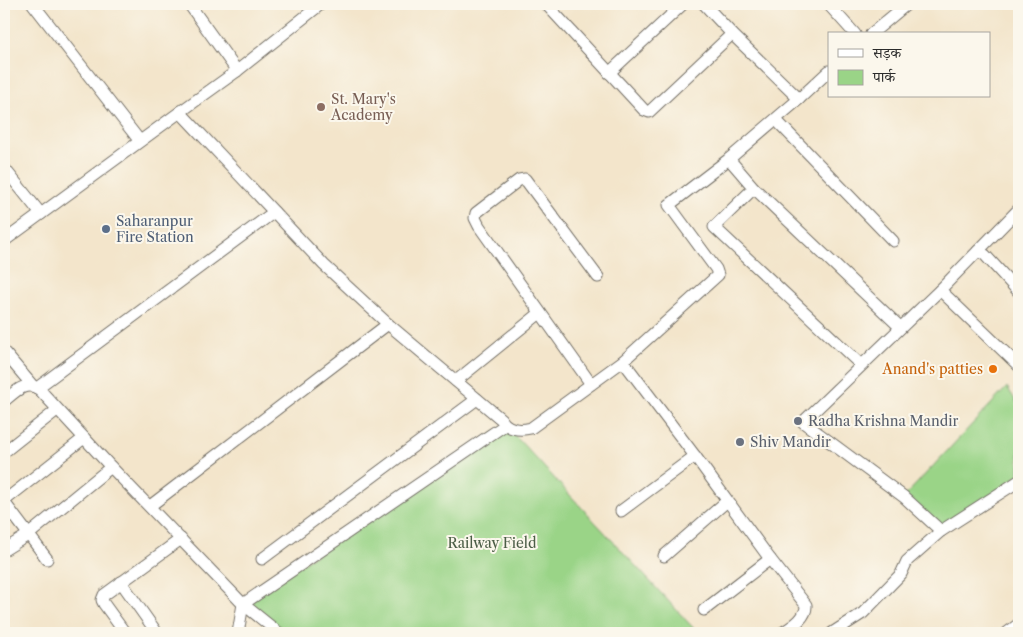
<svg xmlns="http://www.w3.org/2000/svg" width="1023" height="637" font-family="'Libre Caslon Text','Noto Serif Devanagari',serif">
<rect width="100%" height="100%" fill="#fbf7ec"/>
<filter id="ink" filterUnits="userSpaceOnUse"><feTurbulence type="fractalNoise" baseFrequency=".02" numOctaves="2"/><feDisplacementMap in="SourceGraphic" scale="10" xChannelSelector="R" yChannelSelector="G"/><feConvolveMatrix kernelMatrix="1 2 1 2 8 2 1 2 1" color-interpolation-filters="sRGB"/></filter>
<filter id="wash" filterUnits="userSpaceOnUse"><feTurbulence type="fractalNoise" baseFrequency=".0096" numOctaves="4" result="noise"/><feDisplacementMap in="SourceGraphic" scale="20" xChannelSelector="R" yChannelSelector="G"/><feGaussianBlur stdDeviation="1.12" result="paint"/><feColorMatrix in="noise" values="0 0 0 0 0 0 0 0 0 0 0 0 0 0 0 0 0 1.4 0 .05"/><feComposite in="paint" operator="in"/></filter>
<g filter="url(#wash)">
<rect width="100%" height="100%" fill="#f3e5cb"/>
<g fill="#9ad487" stroke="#628059">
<polygon points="1007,387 1019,406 1019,475 941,531 904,497"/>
<polygon points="505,425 698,633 279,633 243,604"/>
</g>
</g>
<g filter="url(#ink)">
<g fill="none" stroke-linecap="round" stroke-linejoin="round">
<g stroke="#716c63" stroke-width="13">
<g id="street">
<polyline points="33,4 139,140"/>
<polyline points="189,4 237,71"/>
<polyline points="546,4 644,110 649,112 732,34 704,4"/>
<polyline points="828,4 855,34"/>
<polyline points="732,34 799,99 829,71"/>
<polyline points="871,34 907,4"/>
<polyline points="609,73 683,4"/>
<polyline points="180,112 237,71 321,4"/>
<polyline points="776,120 893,241"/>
<polyline points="729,159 754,188 900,327"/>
<polyline points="4,168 41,214"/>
<polyline points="754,188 714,227 861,365"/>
<polyline points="1019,209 940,290 1019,366"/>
<path d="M4 241 180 112 324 265 388 324 501 419C507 429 519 431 531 428L623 361 695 456 770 559 806 605C807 618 791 627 782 633"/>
<polyline points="978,251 985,255 1019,292"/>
<polyline points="940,290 803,422 904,497 941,531"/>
<polyline points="4,352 32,385"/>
<polyline points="623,361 718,275 716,269 669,205 729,159 799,99"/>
<polyline points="456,381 540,313"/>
<polyline points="591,384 479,226 475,218 476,213 519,180 525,179 598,277"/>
<polyline points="37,388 274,212"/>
<path d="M4 401C14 393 25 380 39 389L111 467 243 604 279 633"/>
<polyline points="4,452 57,410"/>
<polyline points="4,501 84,438"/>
<polyline points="4,502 47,559"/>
<polyline points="150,506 388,324"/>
<polyline points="621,511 695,456"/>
<polyline points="4,550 28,535 111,467"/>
<polyline points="664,556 727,501"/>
<polyline points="262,559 477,399"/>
<polyline points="121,582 157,633"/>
<polyline points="704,610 770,559"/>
<polyline points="125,633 104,604 102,600 104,595 181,539"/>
<polyline points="238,633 243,604 505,425"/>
<polyline points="832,633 863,613 901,574 907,561 941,531 1019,481"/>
<polyline points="1007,633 1019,624"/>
</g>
</g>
<use href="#street" stroke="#fff" stroke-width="11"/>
</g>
</g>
<circle fill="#8d6e63" stroke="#fbf7ec" stroke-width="2" cx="321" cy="107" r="5"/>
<circle fill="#5c6f8a" stroke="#fbf7ec" stroke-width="2" cx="106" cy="229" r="5"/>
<circle fill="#e8710a" stroke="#fbf7ec" stroke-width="2" cx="993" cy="369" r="5"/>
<g fill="#6b7280" stroke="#fbf7ec" stroke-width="2">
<circle cx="798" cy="421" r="5"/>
<circle cx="740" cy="442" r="5"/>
</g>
<g text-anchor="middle" stroke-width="4" stroke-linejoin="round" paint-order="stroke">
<g font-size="14" fill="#785e54" stroke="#fbf7ec" text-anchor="start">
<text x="331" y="104">St. Mary's<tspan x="331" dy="16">Academy</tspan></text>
</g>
<g font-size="14" fill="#4e5e75" stroke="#fbf7ec" text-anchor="start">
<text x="116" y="226">Saharanpur<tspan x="116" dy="16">Fire Station</tspan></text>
</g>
<g font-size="14" fill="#c56008" stroke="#fbf7ec" text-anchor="end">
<text x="983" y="374">Anand's patties</text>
</g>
<g font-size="14" fill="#5b616d" stroke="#fbf7ec" text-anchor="start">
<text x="808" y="426">Radha Krishna Mandir</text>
<text x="750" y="447">Shiv Mandir</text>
</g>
<g font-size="14" fill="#4c5e47" stroke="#fbf7ec">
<text x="492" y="548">Railway Field</text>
</g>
</g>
<rect width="1023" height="637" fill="none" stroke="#fbf7ec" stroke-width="20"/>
<rect x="828" y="32" width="162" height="65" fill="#fbf7ec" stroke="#a8a59f"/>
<rect x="838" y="49" width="25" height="8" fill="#ffffff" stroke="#a8a59f"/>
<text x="873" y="58" font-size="15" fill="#2b2b2b">सड़क</text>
<rect x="838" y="70" width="25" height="15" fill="#9ad487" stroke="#a8a59f"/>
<text x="873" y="82" font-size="15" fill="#2b2b2b">पार्क</text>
</svg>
